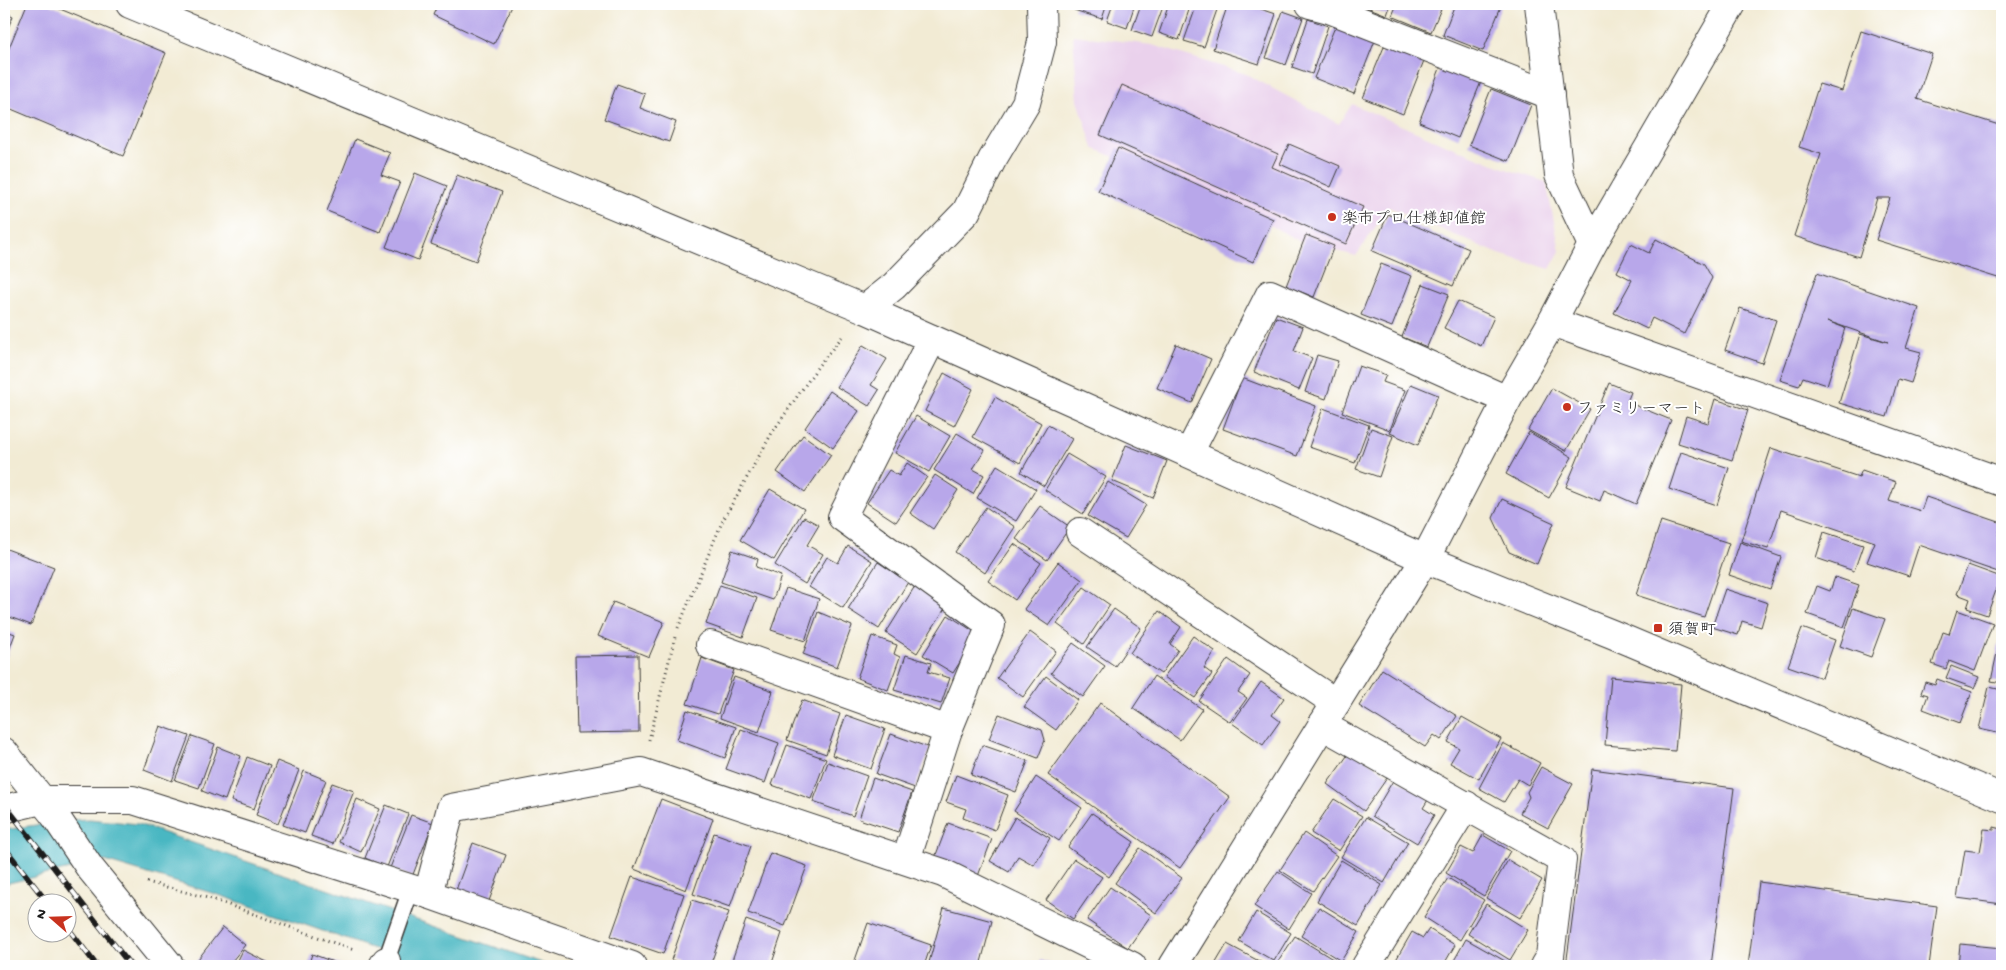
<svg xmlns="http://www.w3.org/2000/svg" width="2006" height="970" font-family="'Gochi Hand','Klee One',sans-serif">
<rect width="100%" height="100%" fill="#fff"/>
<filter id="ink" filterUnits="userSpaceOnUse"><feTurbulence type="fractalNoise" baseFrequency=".02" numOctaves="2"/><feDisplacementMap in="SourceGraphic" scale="10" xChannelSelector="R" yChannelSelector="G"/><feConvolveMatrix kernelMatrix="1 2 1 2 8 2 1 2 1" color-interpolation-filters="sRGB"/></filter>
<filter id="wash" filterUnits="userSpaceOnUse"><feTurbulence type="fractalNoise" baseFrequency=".0096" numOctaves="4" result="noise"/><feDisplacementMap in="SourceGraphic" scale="20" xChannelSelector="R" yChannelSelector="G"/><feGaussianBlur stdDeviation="1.12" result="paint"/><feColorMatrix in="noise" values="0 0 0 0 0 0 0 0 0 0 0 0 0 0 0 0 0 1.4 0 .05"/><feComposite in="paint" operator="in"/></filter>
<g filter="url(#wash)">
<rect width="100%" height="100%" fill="#f2ebd4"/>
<polygon fill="#ead1ec" points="1073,35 1152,45 1246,74 1339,124 1352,104 1437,141 1509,170 1546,182 1560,251 1550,269 1499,254 1389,207 1356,256 1299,241 1250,214 1093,148 1078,100"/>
<polygon fill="#48b7c2" stroke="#326a6f" points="90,819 138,824 550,966 423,966 222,896 105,861 4,884 4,830 67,820"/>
<g id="blocks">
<g fill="#b8a7ea">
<polygon points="27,4 48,4 166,53 123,156 4,106 4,60"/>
<polygon points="438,4 513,4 494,44 433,15"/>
<polygon points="1076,4 1107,4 1102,19 1074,10"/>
<polygon points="1113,4 1135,4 1127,28 1107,21"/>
<polygon points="1141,4 1164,4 1152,37 1132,30"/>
<polygon points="1169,4 1191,4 1179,40 1159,33"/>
<polygon points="1197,4 1219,4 1204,47 1184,41"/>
<polygon points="1228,4 1246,4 1276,14 1259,64 1213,49"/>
<polygon points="1359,4 1391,4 1387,15"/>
<polygon points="1397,4 1443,4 1431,32 1392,16"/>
<polygon points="1455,4 1502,4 1483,51 1443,35"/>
<polygon points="1283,11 1303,18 1286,65 1266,58"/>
<polygon points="4,12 13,16 4,37"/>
<polygon points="1308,19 1328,26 1312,74 1292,67"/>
<polygon points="1337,22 1376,38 1354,94 1314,78"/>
<polygon points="1861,31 1932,54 1917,99 2002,126 2001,279 1876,240 1890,198 1877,198 1859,257 1794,236 1821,154 1799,147 1819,84 1842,91"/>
<polygon points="1386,42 1425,58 1403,114 1363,98"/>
<polygon points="1441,66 1481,82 1458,138 1419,122"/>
<polygon points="617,84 645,94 640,108 676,122 669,142 604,119"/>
<polygon points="1122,85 1278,154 1272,167 1363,207 1346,244 1100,135"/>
<polygon points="1491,89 1531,105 1509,161 1469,145"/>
<polygon points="355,139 390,153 381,175 400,182 380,232 327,211"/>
<polygon points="1289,144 1340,166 1331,187 1280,164"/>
<polygon points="1118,148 1273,219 1253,262 1098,191"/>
<polygon points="415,173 447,186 418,260 386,247"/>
<polygon points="457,175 502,192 476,261 431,244"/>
<polygon points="1388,214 1469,249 1453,286 1372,251"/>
<polygon points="1306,235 1334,246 1314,297 1286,286"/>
<polygon points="1656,239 1704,264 1712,278 1684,334 1652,318 1647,329 1614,313 1632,280 1617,272 1631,244 1649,253"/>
<polygon points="1381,264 1412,276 1392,327 1361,315"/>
<polygon points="1817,273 1919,308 1906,348 1921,352 1911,383 1898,379 1887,417 1839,403 1860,334 1888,342 1827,321 1845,328 1827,385 1803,377 1799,386 1780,380"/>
<polygon points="1423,284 1449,294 1427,347 1402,337"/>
<polygon points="1458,301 1494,317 1481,346 1444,328"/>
<polygon points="1740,308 1776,320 1762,363 1725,350"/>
<polygon points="1276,317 1303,327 1294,351 1312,358 1299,390 1254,372"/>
<polygon points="1176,344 1211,359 1192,403 1157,388"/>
<polygon points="863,345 887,359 871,385 879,390 869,406 837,387"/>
<polygon points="1317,355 1338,361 1326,399 1305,392"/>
<polygon points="1359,366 1386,375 1383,382 1405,390 1390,430 1342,412"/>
<polygon points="944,373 973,389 954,426 925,411"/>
<polygon points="1242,378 1316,406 1297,456 1223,429"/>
<polygon points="1609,383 1631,392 1627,402 1671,420 1636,504 1604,490 1600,501 1566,487"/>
<polygon points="1411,384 1438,395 1418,445 1390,433"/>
<polygon points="1552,388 1590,409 1566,451 1528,430"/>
<polygon points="830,391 859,411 833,448 805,428"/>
<polygon points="995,397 1041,423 1020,463 973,437"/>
<polygon points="1715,399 1748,410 1732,460 1678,443 1686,416 1708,423"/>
<polygon points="1323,408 1369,425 1355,463 1309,447"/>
<polygon points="916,416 950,436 929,472 895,453"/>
<polygon points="1048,425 1072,439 1044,486 1021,472"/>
<polygon points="1371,428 1393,436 1379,477 1356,469"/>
<polygon points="1529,432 1572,457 1549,498 1506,474"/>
<polygon points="957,433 985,450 973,469 984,475 973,494 934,470"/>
<polygon points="803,435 831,455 805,492 777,472"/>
<polygon points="1126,445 1167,461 1153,498 1112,481"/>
<polygon points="1771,448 1859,477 1862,470 1896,482 1889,501 1921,511 1926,497 2002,523 1998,535 2002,536 2002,559 1998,572 1919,545 1909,576 1867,562 1875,542 1781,510 1768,549 1741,541"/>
<polygon points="1681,452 1729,468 1717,505 1669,489"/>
<polygon points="1067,454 1106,477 1083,514 1045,490"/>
<polygon points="907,463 927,477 896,522 867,503 889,470 899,476"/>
<polygon points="997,465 1036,489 1016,521 977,498"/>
<polygon points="935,475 958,490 933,529 910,513"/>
<polygon points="1108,482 1146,505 1126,538 1088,516"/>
<polygon points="770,489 804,509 774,560 740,540"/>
<polygon points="1502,499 1554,523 1537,564 1509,552 1493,518"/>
<polygon points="1040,506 1070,527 1047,560 1016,539"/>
<polygon points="986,507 1015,527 985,573 955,552"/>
<polygon points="804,517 819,525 807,545 823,554 805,584 775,565"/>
<polygon points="1661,521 1729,543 1704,617 1636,595"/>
<polygon points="1824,532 1863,545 1854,571 1816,558"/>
<polygon points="1740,542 1781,557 1770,589 1729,575"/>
<polygon points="1014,544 1041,563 1015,600 988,581"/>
<polygon points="848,546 872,561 843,608 809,587 827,557 838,563"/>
<polygon points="4,548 54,567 31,625 4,615"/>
<polygon points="732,550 758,559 756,567 781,576 773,600 721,582"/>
<polygon points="878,562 908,582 879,629 848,609"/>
<polygon points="1058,562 1082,580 1049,626 1024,609"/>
<polygon points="1968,565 2001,577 1987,615 1967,608 1970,599 1957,594"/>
<polygon points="1835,577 1859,585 1844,627 1807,614 1817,586 1830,591"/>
<polygon points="720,585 757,598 743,637 706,624"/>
<polygon points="915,586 947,605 917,653 886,633"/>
<polygon points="1084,587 1110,605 1084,644 1057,624"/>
<polygon points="786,588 819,599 805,641 771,630"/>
<polygon points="1725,589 1768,603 1761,627 1742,621 1738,635 1712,627"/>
<polygon points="613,602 664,622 649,657 598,636"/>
<polygon points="1853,608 1885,619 1871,657 1840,646"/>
<polygon points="1114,609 1141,628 1115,666 1087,647"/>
<polygon points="1957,610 1993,623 1975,671 1949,661 1946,669 1932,664 1943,632 1949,634"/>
<polygon points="1159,611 1181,627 1170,644 1178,650 1161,674 1130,653"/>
<polygon points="818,612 852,626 837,667 803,654"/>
<polygon points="948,615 978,634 953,673 923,655"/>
<polygon points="1802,628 1835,640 1822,678 1788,666"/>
<polygon points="4,630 15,634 4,663"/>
<polygon points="1030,632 1056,651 1023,697 997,678"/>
<polygon points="2001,634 2002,634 2002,683 1991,681"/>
<polygon points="872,636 897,645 894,654 900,657 888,690 857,678"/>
<polygon points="1193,636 1215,651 1204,668 1212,674 1195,698 1164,677"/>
<polygon points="1073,643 1105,666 1083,697 1051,673"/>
<polygon points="638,655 639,732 577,733 575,656"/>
<polygon points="906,655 931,663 928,672 950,678 941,704 894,690"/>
<polygon points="702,658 734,670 718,714 687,704"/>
<polygon points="1228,659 1250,675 1238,692 1247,698 1230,722 1199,701"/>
<polygon points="1951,666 1979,677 1974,688 1946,678"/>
<polygon points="1382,669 1457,716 1441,740 1434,735 1425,747 1359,706"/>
<polygon points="1046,676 1078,700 1056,730 1024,707"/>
<polygon points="1154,676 1202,709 1180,740 1133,708"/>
<polygon points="734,677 773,691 759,732 720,718"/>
<polygon points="1611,677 1681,684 1675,751 1605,745"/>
<polygon points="1937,679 1972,692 1960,723 1923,709 1928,695 1921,693 1925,682 1935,685"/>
<polygon points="1261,682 1284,698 1272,715 1280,721 1263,745 1232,723"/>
<polygon points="1989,687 2002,690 2002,734 1979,729"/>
<polygon points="802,700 840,714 826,754 787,740"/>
<polygon points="1100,703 1230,797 1180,868 1048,775"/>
<polygon points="687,710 736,727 725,758 677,740"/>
<polygon points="999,714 1042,730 1045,740 1038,758 989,739"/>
<polygon points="846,715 885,729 871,769 832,755"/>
<polygon points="1462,717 1501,739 1479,779 1450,763 1459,748 1448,742"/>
<polygon points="160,726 189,736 172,781 144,770"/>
<polygon points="741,729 779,743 765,783 726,769"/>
<polygon points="891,734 930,748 915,788 876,774"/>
<polygon points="192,736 215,744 199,788 175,780"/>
<polygon points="1503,743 1540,763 1528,785 1518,779 1504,802 1479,788"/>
<polygon points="787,745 826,759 811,799 772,785"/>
<polygon points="982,745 1028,761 1016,792 971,775"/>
<polygon points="218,747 241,756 225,800 202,791"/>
<polygon points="1352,749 1394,779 1387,778 1364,811 1327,784"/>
<polygon points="247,757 270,766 254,809 231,801"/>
<polygon points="277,761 299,770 278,824 256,815"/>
<polygon points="828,762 867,776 853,816 813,802"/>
<polygon points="1541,767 1573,784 1548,828 1520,813 1529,797 1527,792"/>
<polygon points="1592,769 1734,788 1711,966 1566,966"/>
<polygon points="304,771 326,780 305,833 283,825"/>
<polygon points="956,775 1008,795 995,830 963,818 966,809 946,802"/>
<polygon points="1036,777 1082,808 1059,841 1014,811"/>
<polygon points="873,778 912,792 898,832 859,819"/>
<polygon points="1394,779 1431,795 1423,808 1434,815 1417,843 1372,816"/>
<polygon points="332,783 354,791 333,844 311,836"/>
<polygon points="357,799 380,809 361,852 339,842"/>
<polygon points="661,799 713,819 686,890 634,869"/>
<polygon points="1334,799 1362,816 1339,851 1311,833"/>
<polygon points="386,805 408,814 387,867 365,858"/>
<polygon points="1092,813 1134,842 1109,877 1068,847"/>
<polygon points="411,815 433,823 412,877 390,868"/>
<polygon points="1015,817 1050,838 1034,865 1018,856 1009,872 990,861"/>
<polygon points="1366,817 1408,842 1384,883 1341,857"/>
<polygon points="948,823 992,839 978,876 934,860"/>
<polygon points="1994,827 2002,829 2002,904 1957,898 1965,850 1980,852 1984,829 1994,830"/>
<polygon points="714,833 751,846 730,907 693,894"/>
<polygon points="1304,833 1337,856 1313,891 1280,870"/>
<polygon points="1483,835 1510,851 1484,896 1446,873 1461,847 1473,853"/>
<polygon points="473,843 506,855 489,901 456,890"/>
<polygon points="1140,848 1182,878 1156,913 1115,883"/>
<polygon points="770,853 807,866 785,926 748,913"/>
<polygon points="1074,859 1102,877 1073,919 1046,900"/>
<polygon points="1341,860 1382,885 1358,926 1317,901"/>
<polygon points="1508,860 1542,880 1520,918 1486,898"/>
<polygon points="1278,871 1311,893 1289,929 1254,906"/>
<polygon points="632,877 684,894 663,954 611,936"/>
<polygon points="1448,878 1484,900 1460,940 1424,917"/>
<polygon points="1759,882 1937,906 1929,966 1748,966"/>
<polygon points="1110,887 1151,915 1128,948 1087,920"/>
<polygon points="692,900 729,912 710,966 689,966 671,960"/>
<polygon points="1486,904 1528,930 1510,960 1468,934"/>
<polygon points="1319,907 1359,932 1341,961 1301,936"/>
<polygon points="944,908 992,921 980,966 928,966"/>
<polygon points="1256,912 1291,933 1274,961 1239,941"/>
<polygon points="746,920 782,933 771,966 730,966"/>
<polygon points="868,923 931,945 924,966 853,966"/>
<polygon points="223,927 245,945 228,966 199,966 195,963"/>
<polygon points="1429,929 1455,945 1443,966 1396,966 1393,965 1412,932 1423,938"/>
<polygon points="1295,936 1336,961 1333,966 1276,965"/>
<polygon points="1466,939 1512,965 1512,966 1451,966"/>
<polygon points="1227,944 1268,966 1214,966"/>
<polygon points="1960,944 2002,948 2002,966 1958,966"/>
<polygon points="243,950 271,964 270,966 235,966"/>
<polygon points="312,954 344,966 308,966"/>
<polygon points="1040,960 1057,966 1038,966"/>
</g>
</g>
</g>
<g filter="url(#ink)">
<use href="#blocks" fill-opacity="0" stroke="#3c3b38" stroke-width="1"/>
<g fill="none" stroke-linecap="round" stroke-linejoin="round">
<g stroke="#3c3b38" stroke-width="19">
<polyline id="service" points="386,961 411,889"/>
</g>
<g stroke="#3c3b38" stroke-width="30">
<g id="minor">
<polyline points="1310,4 1329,9 1550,95"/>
<polyline points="1539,4 1559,175 1592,245"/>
<polyline points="865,309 894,286 966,212 992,160 1026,103 1042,42 1041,4"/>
<polyline points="1552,322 2002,482"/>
<polyline points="1189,453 1270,294 1507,400"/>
<polyline points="1080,532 1336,703"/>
<polyline points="710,645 948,730"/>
<polyline points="1322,725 1562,860 1550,956 1544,966"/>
<polyline points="4,752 55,816 90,868 170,966"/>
<polyline points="4,809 42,800 133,800 428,894 632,966"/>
<polyline points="906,860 948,730 991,625 842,517 932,339"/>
<polyline points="428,894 451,808 641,772 943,873 1132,966"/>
<polyline points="383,966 386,961"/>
<polyline points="1366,966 1466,805"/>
</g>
</g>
<g stroke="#3c3b38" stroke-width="30">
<g id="tertiary">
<polyline points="130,4 865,309 1425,559 1612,634 2002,798"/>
<polyline points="1173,966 1425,559 1507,400 1552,322 1592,245 1732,4"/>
</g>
</g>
<g stroke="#3c3b38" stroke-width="3" stroke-dasharray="1 4" stroke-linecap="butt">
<polyline points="678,628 722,522 772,433 819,365 842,337"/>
<polyline points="649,740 675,637"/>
<polyline points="147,882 212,899 354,950"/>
</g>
<use href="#service" stroke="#fff" stroke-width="16"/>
<use href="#minor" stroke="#fff" stroke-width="28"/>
<use href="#tertiary" stroke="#fff" stroke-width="28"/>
<g stroke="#1c1c1c" stroke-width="5.5">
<g id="rail">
<polyline points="4,804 131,966"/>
<polyline points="4,847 47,902"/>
<polyline points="68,928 97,966"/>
</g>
</g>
<use href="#rail" stroke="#fff" stroke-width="4" stroke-dasharray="11" stroke-linecap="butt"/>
</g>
</g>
<g fill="#c8321e" stroke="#fff" stroke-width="2">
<circle cx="1332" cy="217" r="5"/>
<circle cx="1567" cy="407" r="5"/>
<rect x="1653" y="623" width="10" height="10" rx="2.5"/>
</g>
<g text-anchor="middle" stroke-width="4" stroke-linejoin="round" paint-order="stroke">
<g font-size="16" fill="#1c1c1c" stroke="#fff" text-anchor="start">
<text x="1342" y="223">楽市プロ仕様卸値館</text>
<text x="1577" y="413">ファミリーマート</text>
<text x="1668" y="634">須賀町</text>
</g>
</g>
<rect width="2006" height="970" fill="none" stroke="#fff" stroke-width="20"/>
<g transform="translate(52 918) rotate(290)"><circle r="24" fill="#ffffff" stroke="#a4a4a4"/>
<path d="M0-4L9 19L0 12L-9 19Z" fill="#c8321e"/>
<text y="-8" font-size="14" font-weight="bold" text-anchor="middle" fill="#1c1c1c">N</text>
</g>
</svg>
